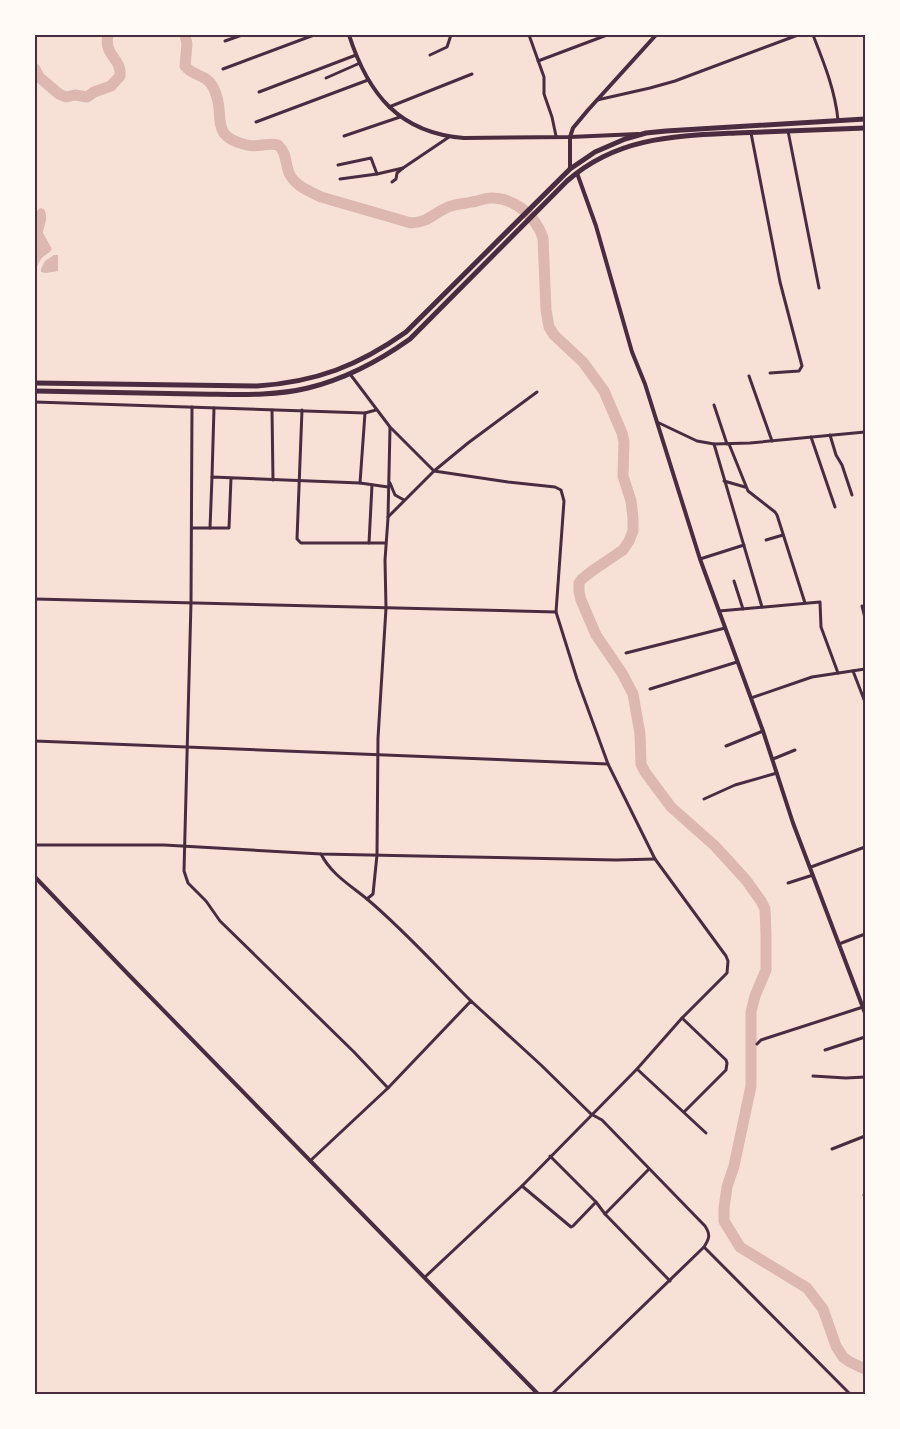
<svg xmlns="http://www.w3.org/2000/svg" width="900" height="1429" font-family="'Source Serif 4',serif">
<rect width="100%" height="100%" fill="#f7e1d7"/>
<g fill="#dcb8b0">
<path d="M40 208 44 209C49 219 44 223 43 233L52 249C49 254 44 255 41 259 38 263 39 265 35 269V213Z"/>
<polygon points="54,255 58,255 58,271 46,273 41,272 41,269 45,261"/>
</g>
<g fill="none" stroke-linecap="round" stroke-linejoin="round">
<g stroke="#dcb8b0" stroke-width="11">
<path d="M185 35 187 44 185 66C193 77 207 73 214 89 227 116 207 136 247 145 258 148 267 142 278 145 287 153 285 163 289 173 295 186 309 191 321 197L411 223C429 222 431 215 446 208 454 204 463 204 472 202 479 201 485 198 491 198 516 198 536 217 543 238L546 310 549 327 554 335 583 362 604 391 622 433 624 442 623 476 631 501 633 518V531L629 541 623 550 592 571 582 579 579 583V592L581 600 596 635 622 673 633 694 640 734 641 764 645 772 671 807 715 846 746 880 761 901 765 909 766 935V970L755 996 751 1012V1086L734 1166 727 1187 724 1208V1221L740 1247 807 1288 823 1309 836 1346 843 1357 850 1362 865 1369"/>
<path d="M35 69 39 77 59 94 66 97 75 95 87 97 94 92 111 86 120 76C122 58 103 55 108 35"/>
</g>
<g stroke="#4a2c40" stroke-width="3">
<polyline points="529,35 544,77 544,94 552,117 556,136"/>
<path d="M813 35C824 63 835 90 838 120"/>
<polyline points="225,41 242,35"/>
<polyline points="430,55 447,47 451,35"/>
<polyline points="538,61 607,35"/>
<polyline points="223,69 314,35"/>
<polyline points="326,78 360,63"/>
<polyline points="259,92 356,55"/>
<polyline points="597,100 650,88 675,81 798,35"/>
<polyline points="389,107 472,74"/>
<polyline points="256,122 368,80"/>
<polyline points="788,131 819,288"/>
<polyline points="751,133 780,282 802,366 799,371 770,373"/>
<polyline points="344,136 400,117"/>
<polyline points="338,165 371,158 377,174 403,168"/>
<polyline points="340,179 377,174"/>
<polyline points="392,182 396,179 397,173 403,168 449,137"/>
<polyline points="350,374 390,427 434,471 508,482 555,487 561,490 564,501 556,612 577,679 608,764 655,859 726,956 728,961 727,973 682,1018 637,1069 522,1186 425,1277"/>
<polyline points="749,376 772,441"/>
<polyline points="35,402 365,413 360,483"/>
<polyline points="714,405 727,444"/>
<polyline points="192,407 191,602 184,871 188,883 206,901 220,921 354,1052 388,1088"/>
<polyline points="272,410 273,480"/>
<polyline points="302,410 297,539 301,543 385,543"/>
<polyline points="365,413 376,410"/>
<polyline points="657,422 697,441 714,444 750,443 865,432"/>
<polyline points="830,435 836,455 842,465 852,495"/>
<polyline points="811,437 835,507"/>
<polyline points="714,444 762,607"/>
<polyline points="729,444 748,491 775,512 777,515 805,603"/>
<polyline points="212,477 214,408"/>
<polyline points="231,478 229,528 210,528 212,477 360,483 388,487"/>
<polyline points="724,481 745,487"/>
<polyline points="390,483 395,495 404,500"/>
<polyline points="388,517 434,471 468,443 537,392"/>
<polyline points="192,528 210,528"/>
<polyline points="766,540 783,535"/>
<polyline points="369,543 372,485"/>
<polyline points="700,559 744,545"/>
<polyline points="734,581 743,609"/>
<polyline points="35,599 556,612"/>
<polyline points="862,606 865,618"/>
<polyline points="719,611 820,602 821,627 838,673"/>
<polyline points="626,653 725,628"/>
<polyline points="853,671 865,702"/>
<polyline points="650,689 737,662"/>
<polyline points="751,698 812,677 865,669"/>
<polyline points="35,741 608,764"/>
<polyline points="726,746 763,731"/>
<polyline points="773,759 795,750"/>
<polyline points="704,799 735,785 777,773"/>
<polyline points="35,845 164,845 321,854 418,856 616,860 655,859"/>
<path d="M321 854C331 874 350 885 367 899 404 930 437 967 471 1001"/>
<polyline points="811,867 865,847"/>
<polyline points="788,883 813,875"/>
<polyline points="367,899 373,894 377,855 378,738 386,608 385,560 388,518 390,428"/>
<polyline points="839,944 865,934"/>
<polyline points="682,1018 726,1060 727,1063 726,1070 684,1112"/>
<polyline points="757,1044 761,1040 863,1007"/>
<polyline points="825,1050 865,1037"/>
<polyline points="637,1069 706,1133"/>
<polyline points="813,1076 846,1078 865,1077"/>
<polyline points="832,1149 865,1136"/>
<polyline points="550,1156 596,1202 605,1214"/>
<path d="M310 1161 388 1088 471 1001 541 1065 591 1114 602 1120 705 1226C711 1235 709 1239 704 1247L850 1394"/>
<polyline points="649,1169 605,1214 670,1281"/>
<polyline points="522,1186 571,1227 573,1226 596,1202"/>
<polyline points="864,1195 865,1195"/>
<polyline points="552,1394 704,1247"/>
</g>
<g stroke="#4a2c40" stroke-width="4">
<path d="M349 35C368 94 399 133 464 138L570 137 638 134"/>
<polyline points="570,169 570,137 573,128 588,110 656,35"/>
<polyline points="577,173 596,226 632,352 645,384 700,559 763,731 793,823 865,1013"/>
<polyline points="35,877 126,972 538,1394"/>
</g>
<g stroke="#4a2c40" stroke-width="5">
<path d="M35 383 257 386C316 382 358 366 406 332L570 169 595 152 625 139 646 133 666 131 865 119"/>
<path d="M35 391C88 392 141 393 195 394 232 394 271 397 308 388 345 379 379 361 410 339L567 181C617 137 674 136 736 133 779 131 822 130 865 128"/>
</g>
</g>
<rect width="900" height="1429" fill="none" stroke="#fffaf5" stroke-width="72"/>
<rect x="36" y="36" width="828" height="1357" fill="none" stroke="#4a2c40" stroke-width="2"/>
</svg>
